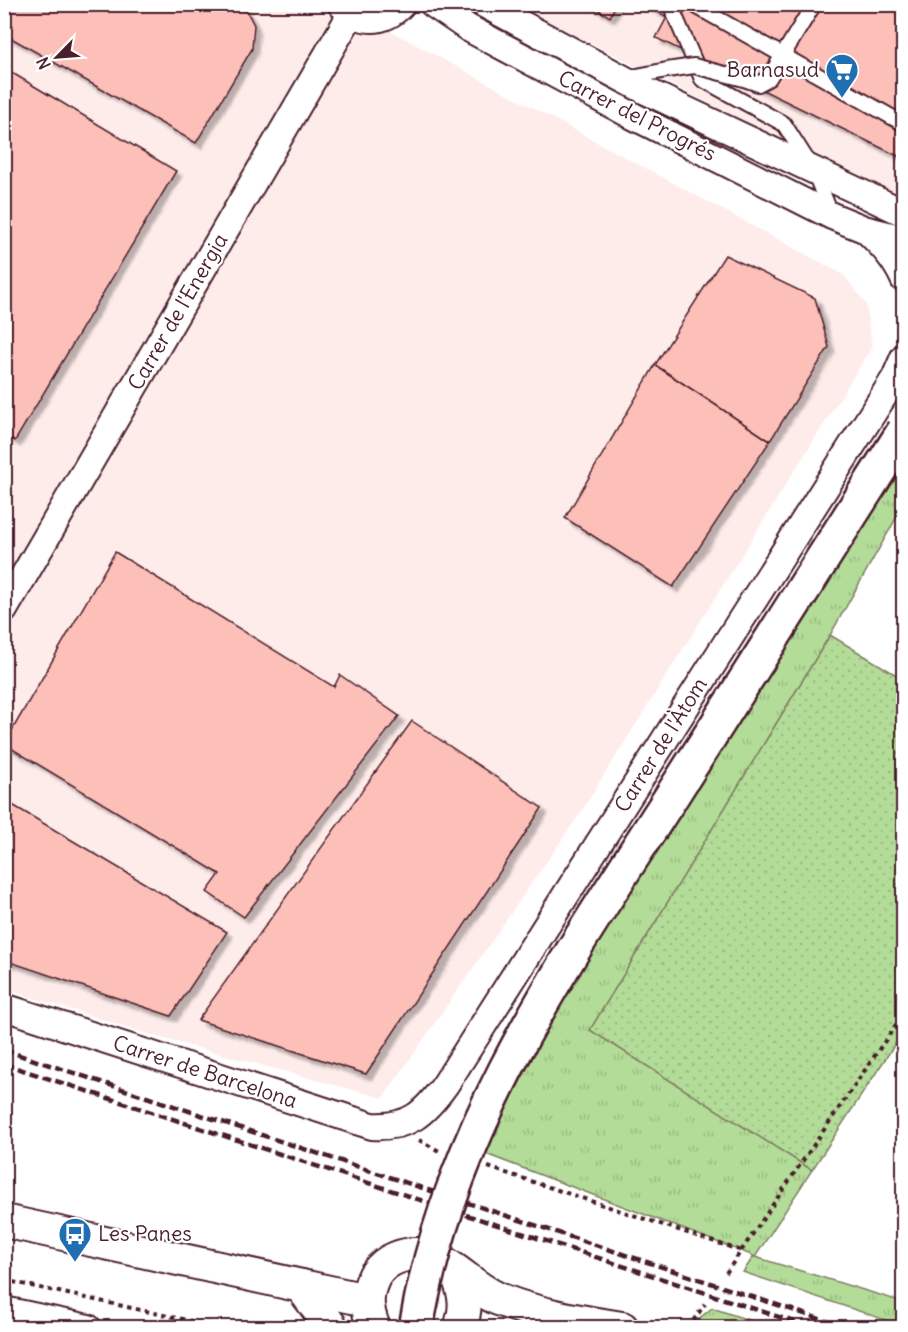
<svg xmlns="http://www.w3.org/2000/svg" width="908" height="1332" font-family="Delius,sans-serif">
<defs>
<pattern id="grass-tufts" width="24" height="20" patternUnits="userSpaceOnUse" patternTransform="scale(1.5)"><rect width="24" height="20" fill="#b3dc98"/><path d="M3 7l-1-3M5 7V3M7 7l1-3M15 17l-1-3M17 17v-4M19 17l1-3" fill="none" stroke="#9bbc83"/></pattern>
<pattern id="garden-dots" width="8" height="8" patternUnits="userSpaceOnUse" patternTransform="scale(1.5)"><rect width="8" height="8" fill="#b3dc98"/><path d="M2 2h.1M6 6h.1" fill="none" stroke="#9bbc83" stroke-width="1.8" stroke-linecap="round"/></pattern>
<filter id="shadow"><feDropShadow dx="5.5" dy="5.5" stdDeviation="1.5" flood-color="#0004"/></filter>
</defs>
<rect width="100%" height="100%" fill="#fff"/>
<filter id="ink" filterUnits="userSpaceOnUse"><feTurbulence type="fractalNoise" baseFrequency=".0167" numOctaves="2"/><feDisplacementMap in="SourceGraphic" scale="12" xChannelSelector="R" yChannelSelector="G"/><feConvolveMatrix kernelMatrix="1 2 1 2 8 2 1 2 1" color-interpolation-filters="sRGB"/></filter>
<g filter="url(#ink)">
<g fill="#feecea">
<polygon points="5,5 342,5 844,275 866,304 872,347 581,812 383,1098 161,1038 5,989"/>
<polygon points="517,5 903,5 903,203"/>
</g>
<g fill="url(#grass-tufts)" stroke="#7e7e62" stroke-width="1.5">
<polygon points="903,466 903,506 830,635 590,1030 812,1170 755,1257 903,1302 903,1326 743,1272 754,1256 483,1153 571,984"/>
<polygon points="712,1308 770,1327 714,1327 696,1321"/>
</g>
<polygon fill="url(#garden-dots)" stroke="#7e7e62" stroke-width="1.5" points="830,635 903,679 903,1032 812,1170 590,1030"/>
<g fill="#fcc0b9" stroke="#4a1f2b" stroke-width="1.5" filter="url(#shadow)">
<polygon points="5,4 243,4 254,25 252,49 196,143 4,34"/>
<polygon points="588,4 616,4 610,17"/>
<polygon points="644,4 904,4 904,159 656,38 667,17"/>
<polygon points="4,68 176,171 15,441 4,434"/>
<polygon points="725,255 815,298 829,347 770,441 655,365"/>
<polygon points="655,365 770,441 673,587 565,518"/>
<polygon points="115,552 334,687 340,675 399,716 244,917 207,892 220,874 4,744"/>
<polygon points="412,721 542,808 366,1074 198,1020"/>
<polygon points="4,800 227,932 171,1016 4,960"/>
</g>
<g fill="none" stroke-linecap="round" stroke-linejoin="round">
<g stroke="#4a1f2b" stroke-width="18">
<g id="service">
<polyline points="670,4 702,79 784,124 814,171 831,214"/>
<polyline points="692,4 904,124"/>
<polyline points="627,78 667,70"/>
<polyline points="744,79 758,84 769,78 814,4"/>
</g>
</g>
<g stroke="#4a1f2b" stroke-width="30">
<g id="minor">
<path d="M341 4C360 23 383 25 402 4"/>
<polyline points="433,4 468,28 633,116 832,216 864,229 904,239"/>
<polyline points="484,4 646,91 904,213"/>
<path d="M866 230C882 245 895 259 904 279"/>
<polyline points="4,610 351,14"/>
<path d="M4 1007 372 1126C409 1128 424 1114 445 1085L895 378 904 357"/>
<polyline points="4,1310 88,1328"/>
</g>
</g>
<g stroke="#4a1f2b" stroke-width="36">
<g id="tertiary">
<polyline points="4,1221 366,1300"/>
<path d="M456 1272C465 1293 468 1306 460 1328"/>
<polyline points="301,1286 332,1328"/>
<path d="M374 1328C366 1308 365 1294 375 1275 380 1268 388 1261 396 1258 439 1240 464 1286 501 1300 539 1315 583 1322 622 1328"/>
</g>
</g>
<g stroke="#4a1f2b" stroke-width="4" stroke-dasharray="4.5 4.5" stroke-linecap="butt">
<polyline points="419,1140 441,1152"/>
<polyline points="488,1167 742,1251"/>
<polyline points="726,1273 904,1013"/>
<polyline points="4,1280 223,1328"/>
<polyline points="688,1328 705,1304"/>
</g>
<use href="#service" stroke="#fff" stroke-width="14"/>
<use href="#minor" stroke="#fff" stroke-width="26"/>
<use href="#tertiary" stroke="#fff" stroke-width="32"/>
<g stroke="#4a1f2b" stroke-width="4.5" stroke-dasharray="9 4.5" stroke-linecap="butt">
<polyline points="4,1050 847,1328"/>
<polyline points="4,1064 813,1328"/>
</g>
<g stroke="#4a1f2b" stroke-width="18" stroke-linecap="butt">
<polyline id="service-bridge" points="667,70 694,66 744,79"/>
</g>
<g stroke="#4a1f2b" stroke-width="38" stroke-linecap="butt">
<path id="secondary-bridge" d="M416 1328C450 1127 563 965 671 797 749 676 826 553 904 431"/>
</g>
<polyline stroke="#4a1f2b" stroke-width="4" stroke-dasharray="4.5 4.5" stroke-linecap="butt" points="898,404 904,396"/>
<use href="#service-bridge" stroke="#fff" stroke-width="14"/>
<use href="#secondary-bridge" stroke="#fff" stroke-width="33"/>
</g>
</g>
<defs>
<g id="supermarket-pin" transform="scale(1.725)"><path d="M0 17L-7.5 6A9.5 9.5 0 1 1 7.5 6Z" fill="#1f6fb2" stroke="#fff"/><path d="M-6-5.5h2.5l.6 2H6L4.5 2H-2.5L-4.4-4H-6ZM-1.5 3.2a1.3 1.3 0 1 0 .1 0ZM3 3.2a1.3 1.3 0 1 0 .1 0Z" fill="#fff"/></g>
<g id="bus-pin" transform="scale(1.725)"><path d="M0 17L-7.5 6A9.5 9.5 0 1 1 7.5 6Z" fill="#1f6fb2" stroke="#fff"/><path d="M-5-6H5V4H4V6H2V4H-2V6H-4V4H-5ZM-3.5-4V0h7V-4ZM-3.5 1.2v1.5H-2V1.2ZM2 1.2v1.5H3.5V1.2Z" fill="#fff"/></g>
</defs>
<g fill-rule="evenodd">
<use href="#supermarket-pin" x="842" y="70"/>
<use href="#bus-pin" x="75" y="1234"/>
</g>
<g text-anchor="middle" stroke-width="4.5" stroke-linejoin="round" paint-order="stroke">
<g font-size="21" fill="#4a1f2b" stroke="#fff" text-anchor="end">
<text x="819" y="77">Barnasud</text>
<text x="98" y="1241" text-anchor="start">Les Panes</text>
</g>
<g font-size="21" fill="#4a1f2b" stroke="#fff">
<text transform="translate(637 116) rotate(27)" y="7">Carrer del Progrés</text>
<text transform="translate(178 312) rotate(-60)" y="7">Carrer de l'Energia</text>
<text transform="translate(661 745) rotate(-58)" y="7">Carrer de l'Àtom</text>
<text transform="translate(205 1072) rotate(18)" y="7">Carrer de Barcelona</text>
</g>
</g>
<rect width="908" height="1332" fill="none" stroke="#fff" stroke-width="24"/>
<rect x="12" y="12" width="884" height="1308" fill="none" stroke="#4a1f2b" stroke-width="2" filter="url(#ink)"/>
<g transform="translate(57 57) rotate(245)" stroke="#ffffff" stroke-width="4.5" paint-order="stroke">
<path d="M0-4.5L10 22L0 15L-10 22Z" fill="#4a1f2b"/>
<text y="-9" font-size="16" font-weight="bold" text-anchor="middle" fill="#4a1f2b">N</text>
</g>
</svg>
